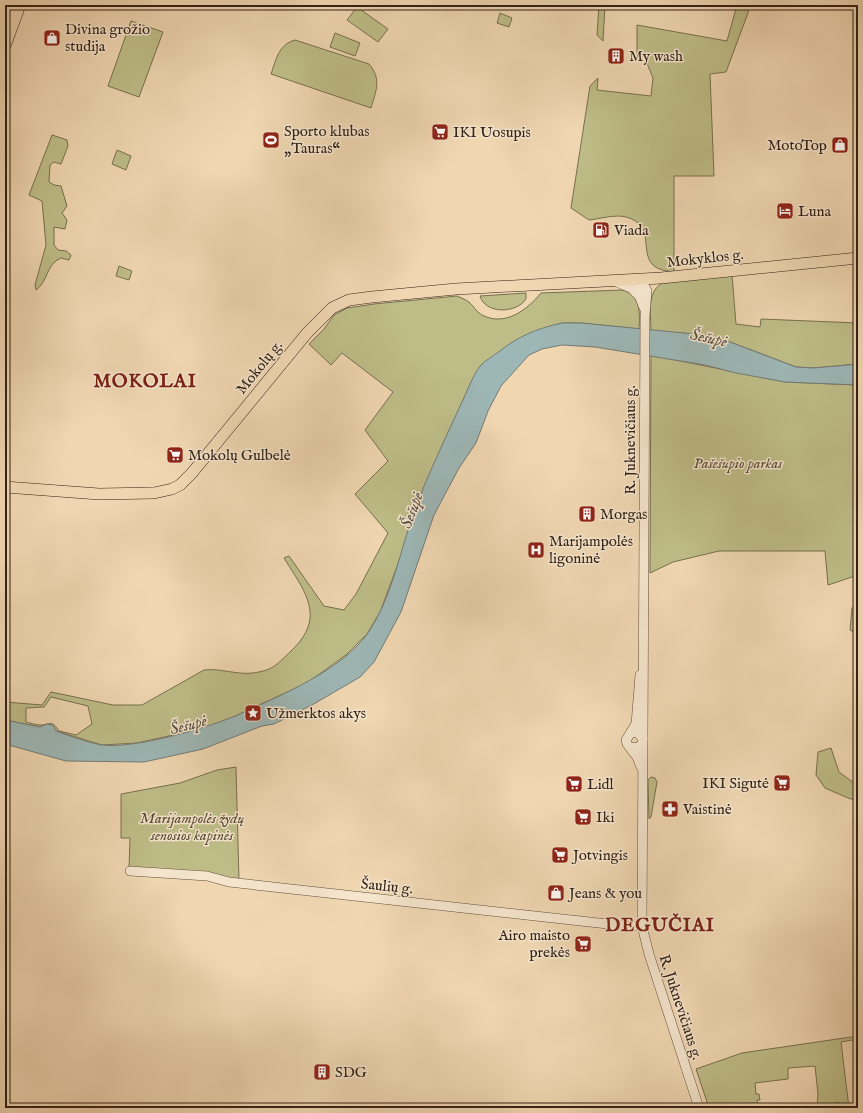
<svg xmlns="http://www.w3.org/2000/svg" width="863" height="1113" font-family="'IM FELL English',serif">
<rect width="100%" height="100%" fill="#f0d7b2"/>
<filter id="stains"><feTurbulence type="fractalNoise" baseFrequency=".005" numOctaves="4"/><feColorMatrix values="0 0 0 0 .2 0 0 0 0 .09 0 0 0 0 .02 0 0 0 .5 -.17"/></filter>
<radialGradient id="worn" r=".72"><stop offset=".6" stop-color="#630" stop-opacity="0"/><stop offset="1" stop-color="#630" stop-opacity=".3"/></radialGradient>
<g fill="#bebd88" stroke="#786f4f" fill-rule="evenodd">
<polygon points="599,5 605,5 603,41 597,35"/>
<path d="M737 5H750L748 13 726 72 710 74 714 176H674V272C667 271 658 270 653 265 639 251 656 225 626 217 616 214 599 219 589 220L571 208 590 86 598 78 597 90 651 96 653 78 644 56 637 55V25L727 41Z"/>
<polygon points="357,7 388,29 378,42 347,20"/>
<polygon points="500,13 512,18 509,27 497,23"/>
<polygon points="131,21 163,32 139,97 108,86"/>
<polygon points="335,33 360,43 355,56 330,47"/>
<path d="M295 40 369 64C382 79 376 91 371 108L271 74C276 60 278 45 295 40Z"/>
<path d="M52 135 67 140 68 146 61 164 54 162 50 165 49 182 54 185 61 186 67 206 62 213 67 220 65 229 54 227V245L58 250 66 251 71 255 69 260 61 258C46 264 48 282 36 290L35 285 46 245 42 201 29 195Z"/>
<polygon points="117,150 131,156 126,170 112,164"/>
<polygon points="119,266 132,271 129,280 116,276"/>
<path d="M732 275 736 324 760 327 761 319 858 323V364L814 368 796 367 722 339 694 334 651 331C651 315 646 291 663 283Z"/>
<path d="M622 290C641 294 640 314 639 329L581 323H562L482 364 473 379 443 444 380 612 367 634 346 655 307 683 231 718 205 728 137 743 102 745 56 731 47 724 40 727 5 720V702L42 705 51 692 113 705H142L204 670C221 668 236 675 253 673 274 670 276 665 291 651 327 617 305 592 284 558L289 556 324 606 344 610 356 594 388 533 355 494 388 461 365 430 393 392 342 353 331 365 309 344 324 329 334 315 347 308 374 304 457 296C461 298 465 299 469 302 473 305 476 312 482 315 505 327 527 310 541 293ZM51 697 88 706 92 724 76 735 59 731C51 719 51 725 40 725 35 725 31 723 26 722V708L44 707Z"/>
<path d="M526 293V299C516 314 485 314 480 296Z"/>
<polygon points="651,355 785,382 858,385 858,575 828,585 825,551 719,551 673,562 650,573"/>
<polygon points="858,603 858,634 850,630 852,608"/>
<polygon points="831,748 839,772 858,786 858,801 848,798 825,788 816,775 818,752"/>
<polygon points="236,767 239,881 129,869 130,838 121,838 121,794 180,783 217,770"/>
<polygon points="651,777 655,778 657,782 651,817 649,819 648,780"/>
<polygon points="858,1036 858,1039 841,1042 849,1108 842,1108 844,1106 837,1102 832,1108 817,1108 818,1094 815,1066 788,1068 788,1079 755,1083 756,1094 759,1094 760,1100 757,1100 758,1108 709,1108 696,1069 742,1053"/>
</g>
<path fill="#9db7b6" stroke="#737b76" d="M562 323H581L694 334 722 339 796 367 814 368 858 364V385L785 382 736 373 705 365 595 347 562 345 542 349 529 355 501 386 488 411 476 443 459 468 434 515 401 612 374 662 360 677 312 705 274 724 262 726 203 749 144 762 66 761 5 744V720L40 727 47 724 53 725 56 731C70 736 86 742 101 745 135 749 208 728 240 714 281 695 341 671 368 633 389 602 398 562 409 527 422 486 442 446 460 406 467 393 472 375 482 364 486 360 492 357 497 353 519 336 535 329 562 323Z"/>
<g fill="none" stroke-linecap="round" stroke-linejoin="round">
<g stroke="#624e3d" stroke-width="10">
<g id="minor">
<polyline points="641,279 647,291 645,316 643,739"/>
<path d="M641 279C636 290 640 299 645 310"/>
<polyline points="614,281 631,288 639,296"/>
<polyline points="631,732 636,724 640,675"/>
<polyline points="643,742 642,926 649,954 699,1108"/>
<polyline points="631,747 637,748 642,744 643,739 638,733 631,732 626,740 627,744 637,757 641,767"/>
<polyline points="130,871 207,876 229,882 264,886 626,926 642,926"/>
</g>
</g>
<g stroke="#332116" stroke-width="12">
<polyline id="major" points="5,487 99,494 154,493 172,489 180,485 192,473 307,333 332,308 349,300 372,297 456,289 661,278 858,258"/>
</g>
<g stroke="#332116" stroke-width="14">
<polyline id="highway" points="5,43 19,5"/>
</g>
<use href="#minor" stroke="#f5e5cd" stroke-width="9"/>
<use href="#major" stroke="#f0d7b2" stroke-width="11"/>
<use href="#highway" stroke="#f0d7b2" stroke-width="13"/>
</g>
<defs>
<g id="shop-square" transform="scale(0.9)"><rect x="-9" y="-9" width="18" height="18" rx="4" fill="#8f2418" stroke="#f5e5cd"/><path d="M-5-2.5h2.3a2.7 3.5 0 0 1 5.4 0H5L5.5 6h-11ZM-1.5-2.5h3a1.5 2.3 0 0 0-3 0Z" fill="#fff"/></g>
<g id="building-square" transform="scale(0.9)"><rect x="-9" y="-9" width="18" height="18" rx="4" fill="#8f2418" stroke="#f5e5cd"/><path d="M-4-6H4V6H1V3H-1V6H-4ZM-2.5-4.3h1.7v1.8h-1.7ZM.8-4.3h1.7v1.8H.8ZM-2.5-1h1.7V.8h-1.7ZM.8-1h1.7V.8H.8Z" fill="#fff"/></g>
<g id="supermarket-square" transform="scale(0.9)"><rect x="-9" y="-9" width="18" height="18" rx="4" fill="#8f2418" stroke="#f5e5cd"/><path d="M-6-5.5h2.5l.6 2H6L4.5 2H-2.5L-4.4-4H-6ZM-1.5 3.2a1.3 1.3 0 1 0 .1 0ZM3 3.2a1.3 1.3 0 1 0 .1 0Z" fill="#fff"/></g>
<g id="stadium-square" transform="scale(0.9)"><rect x="-9" y="-9" width="18" height="18" rx="4" fill="#8f2418" stroke="#f5e5cd"/><path d="M0-5a6.5 5 0 1 0 0 10a6.5 5 0 1 0 0-10ZM-3.5-1.8h7v3.6h-7Z" fill="#fff"/></g>
<g id="hotel-square" transform="scale(0.9)"><rect x="-9" y="-9" width="18" height="18" rx="4" fill="#8f2418" stroke="#f5e5cd"/><path d="M-6-4.5h1.5V1H6V5H4.5V3h-9V5H-6ZM-4 0a1.8 1.8 0 1 1 3.6 0ZM.5 0V-2.5h3Q6-2.5 6 0Z" fill="#fff"/></g>
<g id="fuel-square" transform="scale(0.9)"><rect x="-9" y="-9" width="18" height="18" rx="4" fill="#8f2418" stroke="#f5e5cd"/><path d="M-5.5-6h7V0h2V4h1.3V-2.5L3-4.5l.8-.8L6-3V5H2.5V1h-1V6h-7ZM-4.2-4.7v3.2H.2V-4.7Z" fill="#fff"/></g>
<g id="hospital-square" transform="scale(0.9)"><rect x="-9" y="-9" width="18" height="18" rx="4" fill="#8f2418" stroke="#f5e5cd"/><path d="M-5-5h3v3.5h4V-5h3V5h-3V1.5h-4V5h-3Z" fill="#fff"/></g>
<g id="sight-square" transform="scale(0.9)"><rect x="-9" y="-9" width="18" height="18" rx="4" fill="#8f2418" stroke="#f5e5cd"/><path d="M0-6L1.8-2.2L6-1.7L2.9 1.2L3.7 5.4L0 3.3L-3.7 5.4L-2.9 1.2L-6-1.7L-1.8-2.2Z" fill="#fff"/></g>
<g id="pharmacy-square" transform="scale(0.9)"><rect x="-9" y="-9" width="18" height="18" rx="4" fill="#8f2418" stroke="#f5e5cd"/><path d="M-2-6h4v4h4v4h-4v4h-4v-4h-4v-4h4Z" fill="#fff"/></g>
</defs>
<g fill-rule="evenodd">
<use href="#shop-square" x="52" y="38"/>
<use href="#building-square" x="616" y="56"/>
<use href="#supermarket-square" x="440" y="132"/>
<use href="#stadium-square" x="271" y="140"/>
<use href="#shop-square" x="840" y="145"/>
<use href="#hotel-square" x="785" y="211"/>
<use href="#fuel-square" x="601" y="230"/>
<use href="#supermarket-square" x="175" y="455"/>
<use href="#building-square" x="587" y="514"/>
<use href="#hospital-square" x="536" y="550"/>
<use href="#sight-square" x="253" y="713"/>
<use href="#supermarket-square" x="782" y="783"/>
<use href="#supermarket-square" x="574" y="784"/>
<use href="#pharmacy-square" x="670" y="809"/>
<use href="#supermarket-square" x="583" y="817"/>
<use href="#supermarket-square" x="560" y="855"/>
<use href="#shop-square" x="556" y="893"/>
<use href="#supermarket-square" x="583" y="944"/>
<use href="#building-square" x="322" y="1072"/>
</g>
<g text-anchor="middle" stroke-width="3" stroke-linejoin="round" paint-order="stroke">
<g font-size="15" fill="#332116" stroke="#f5e5cd" text-anchor="start">
<text x="65" y="34">Divina grožio<tspan x="65" dy="17">studija</tspan></text>
<text x="629" y="61">My wash</text>
<text x="284" y="136">Sporto klubas<tspan x="284" dy="17">„Tauras“</tspan></text>
<text x="453" y="137">IKI Uosupis</text>
<text x="827" y="150" text-anchor="end">MotoTop</text>
<text x="798" y="216">Luna</text>
<text x="614" y="235">Viada</text>
<text x="188" y="460">Mokolų Gulbelė</text>
<text x="600" y="519">Morgas</text>
<text x="549" y="546">Marijampolės<tspan x="549" dy="17">ligoninė</tspan></text>
<text x="266" y="718">Užmerktos akys</text>
<text x="769" y="788" text-anchor="end">IKI Sigutė</text>
<text x="587" y="789">Lidl</text>
<text x="683" y="814">Vaistinė</text>
<text x="596" y="822">Iki</text>
<text x="573" y="860">Jotvingis</text>
<text x="569" y="898">Jeans &amp; you</text>
<text x="570" y="940" text-anchor="end">Airo maisto<tspan x="570" dy="17">prekės</tspan></text>
<text x="335" y="1077">SDG</text>
</g>
<g font-size="15" fill="#332116" stroke="#f5e5cd">
<text transform="translate(705 258) rotate(-6)" y="5">Mokyklos g.</text>
<text transform="translate(259 367) rotate(-51)" y="5">Mokolų g.</text>
<text transform="translate(630 440) rotate(-90)" y="5">R. Juknevičiaus g.</text>
<text transform="translate(387 886) rotate(6)" y="5">Šaulių g.</text>
<text transform="translate(681 1007) rotate(72)" y="5">R. Juknevičiaus g.</text>
</g>
<g font-size="15" font-style="italic" fill="#564832" stroke="#f5e5cd">
<text x="738" y="468">Pašešupio parkas</text>
<text x="192" y="823">Marijampolės žydų<tspan x="192" dy="17">senosios kapinės</tspan></text>
</g>
<g font-size="16" font-style="italic" fill="#534e46" stroke="#f5e5cd">
<text transform="translate(709 337) rotate(12)" y="6">Šešupė</text>
<text transform="translate(411 510) rotate(-69)" y="6">Šešupė</text>
<text transform="translate(188 724) rotate(-15)" y="6">Šešupė</text>
</g>
<g font-size="19" font-weight="bold" letter-spacing="1" fill="#7a1f14" stroke="#f5e5cd">
<text x="145" y="387">MOKOLAI</text>
<text x="660" y="931">DEGUČIAI</text>
</g>
</g>
<rect width="863" height="1113" fill="none" stroke="#f0d7b2" stroke-width="20"/>
<rect x="6" y="6" width="851" height="1101" fill="none" stroke="#332116" stroke-width="2"/>
<rect x="10" y="10" width="843" height="1093" fill="none" stroke="#332116"/>
<rect width="100%" height="100%" filter="url(#stains)"/>
<rect width="100%" height="100%" fill="url(#worn)"/>
</svg>
